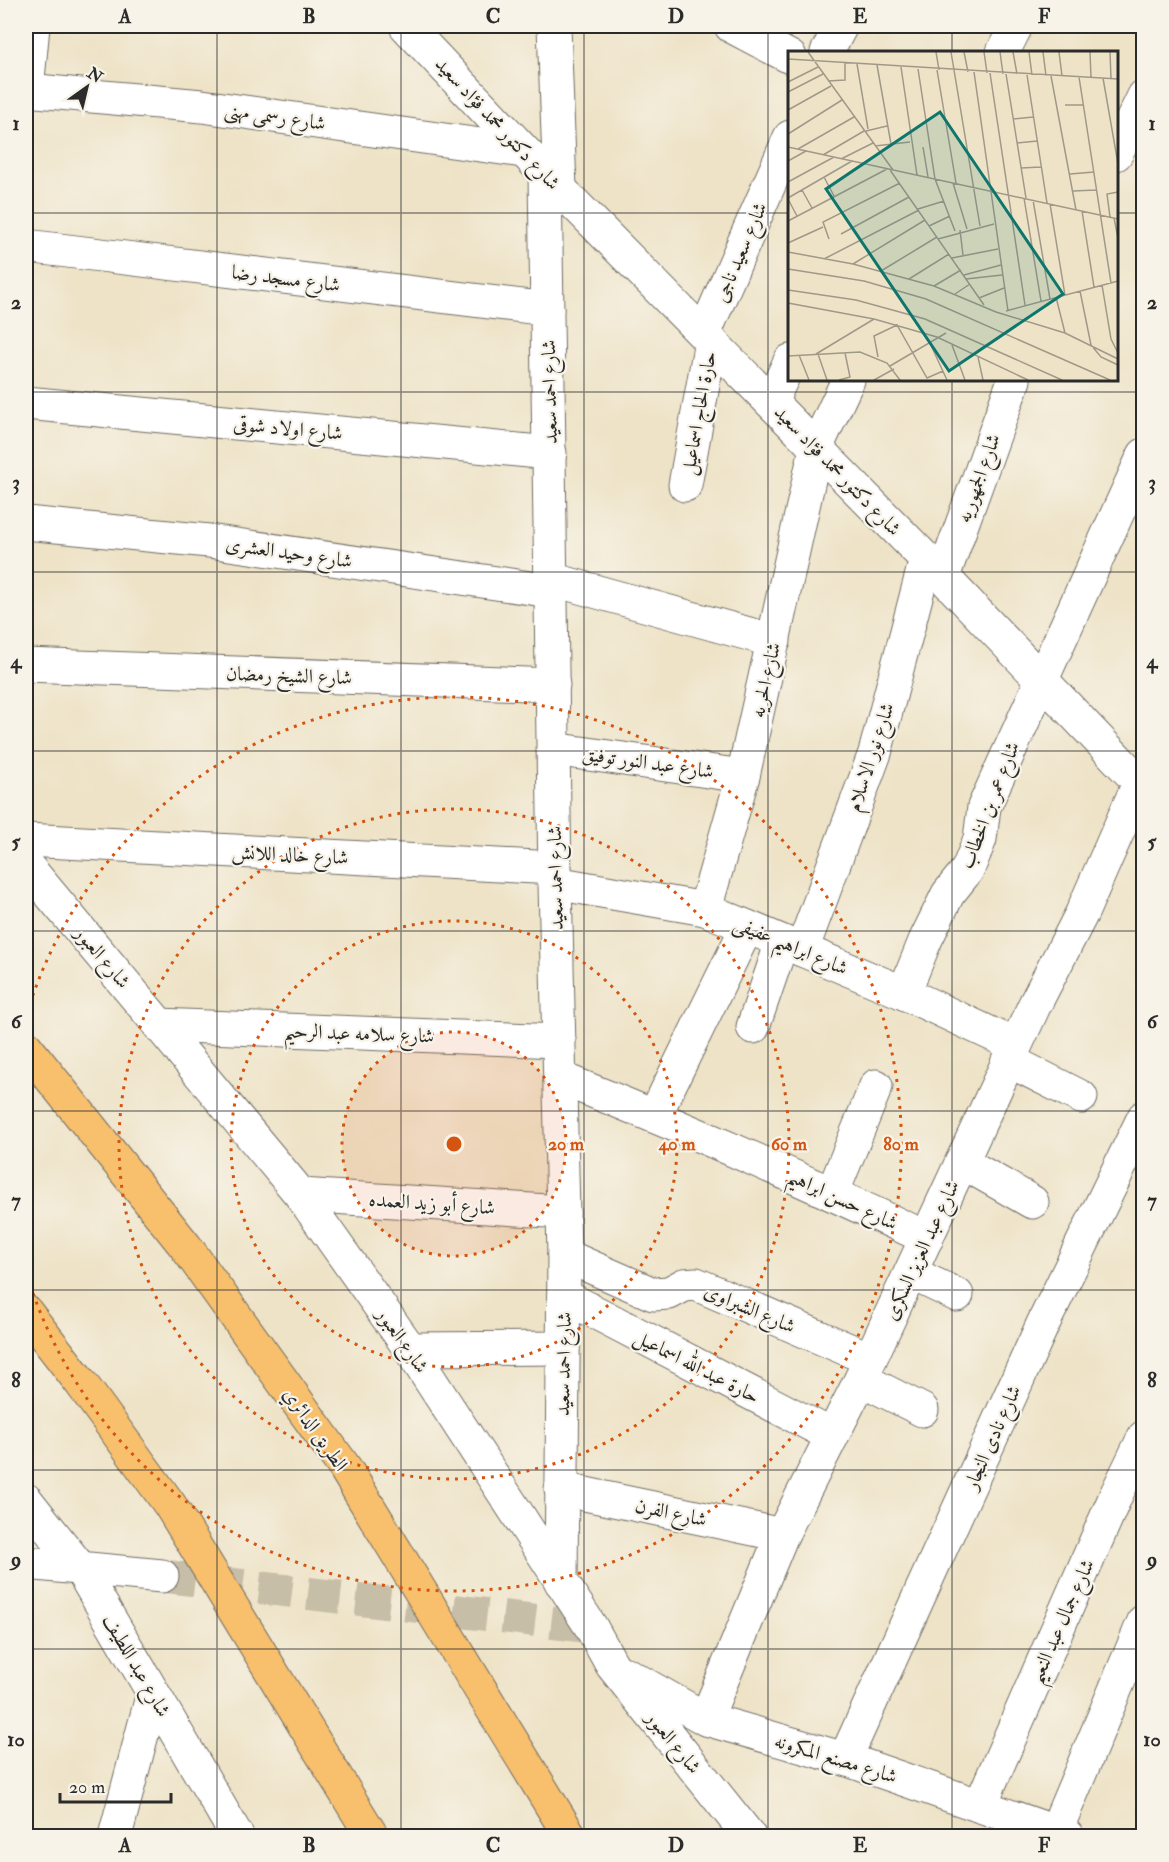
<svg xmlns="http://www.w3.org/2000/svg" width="1169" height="1862" font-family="'IM FELL Double Pica',Amiri,serif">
<rect width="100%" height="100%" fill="#f7f3e8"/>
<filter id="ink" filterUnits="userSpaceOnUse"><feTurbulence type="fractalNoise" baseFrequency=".0167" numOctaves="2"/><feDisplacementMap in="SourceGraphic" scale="12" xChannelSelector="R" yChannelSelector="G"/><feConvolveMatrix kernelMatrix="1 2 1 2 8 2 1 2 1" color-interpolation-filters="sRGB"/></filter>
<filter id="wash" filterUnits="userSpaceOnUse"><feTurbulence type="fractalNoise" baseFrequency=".008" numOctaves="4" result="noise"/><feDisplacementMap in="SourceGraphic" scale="24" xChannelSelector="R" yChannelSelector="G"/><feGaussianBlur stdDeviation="1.35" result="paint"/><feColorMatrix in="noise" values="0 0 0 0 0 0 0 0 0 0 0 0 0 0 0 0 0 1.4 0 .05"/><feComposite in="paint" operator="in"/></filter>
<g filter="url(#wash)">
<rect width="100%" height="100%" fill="#eee3c7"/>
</g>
<g filter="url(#ink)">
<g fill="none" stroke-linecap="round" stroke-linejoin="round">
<polyline stroke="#c7bea8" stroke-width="33" stroke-dasharray="33 16" stroke-linecap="butt" points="162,1576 591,1627"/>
<g stroke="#6f6b62" stroke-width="35">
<g id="street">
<polyline points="406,26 560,189 926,559 1144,787"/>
<polyline points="554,26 560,189"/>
<polyline points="731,26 790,57"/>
<polyline points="827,52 841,26"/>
<polyline points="1003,52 1016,26"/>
<polyline points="26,90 202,106 523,151"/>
<polyline points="27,90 33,26"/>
<polyline points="1116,154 1144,96"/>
<polyline points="545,173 555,883 564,1255 561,1582"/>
<polyline points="26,246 547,309"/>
<polyline points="704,334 790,137"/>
<polyline points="771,402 790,361"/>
<polyline points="26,403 550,453"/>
<polyline points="685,485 711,341"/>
<polyline points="26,523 209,541 551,591"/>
<polyline points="943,577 1014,380"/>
<polyline points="551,579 774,641"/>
<polyline points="26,665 553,685"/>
<polyline points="553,749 743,776"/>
<polyline points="26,840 555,868"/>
<polyline points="26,865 301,1195 410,1349 591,1627 612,1665 749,1836"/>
<polyline points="555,883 705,909 904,993 1015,1045"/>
<polyline points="705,909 743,776 816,448 848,380"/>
<polyline points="802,950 875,753 926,559"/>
<polyline points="904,993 925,941 948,894 968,869 980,839 984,807 1144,455"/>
<polyline points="159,1025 559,1041"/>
<polyline points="753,1027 782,942"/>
<polyline points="1008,1060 1081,1097"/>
<path d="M560 1078C684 1127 806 1181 927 1238"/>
<polyline points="655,1115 747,927"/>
<polyline points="962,1162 1032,1202"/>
<polyline points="832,1194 876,1086"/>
<polyline points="301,1195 563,1212"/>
<polyline points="564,1255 653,1294 669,1293 684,1285 696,1284 870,1359"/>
<polyline points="911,1273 957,1295"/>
<polyline points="564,1296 831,1435"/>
<polyline points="410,1349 563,1348"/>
<polyline points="861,1379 922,1410"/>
<polyline points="561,1489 782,1535"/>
<polyline points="26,1500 80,1568 237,1836"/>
<polyline points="26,1563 162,1576"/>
<polyline points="626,1674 706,1719 845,1759 1067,1836"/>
<polyline points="706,1719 782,1535 861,1379 1035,1004 1082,913 1144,772"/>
<polyline points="845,1759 1042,1326 1144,1117"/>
<polyline points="980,1806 1117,1493 1144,1437"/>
<polyline points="1055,1833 1144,1621"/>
<polyline points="115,1836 153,1693"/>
</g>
</g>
<g stroke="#6f6b62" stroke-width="35">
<g id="highway">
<polyline points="26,1047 186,1247 345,1468 570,1836"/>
<polyline points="26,1312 81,1383 170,1505 372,1836"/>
</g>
</g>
<use href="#street" stroke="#fff" stroke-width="33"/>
<use href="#highway" stroke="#f8bf6c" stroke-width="33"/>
</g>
</g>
<path fill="none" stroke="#2b2b2b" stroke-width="1.5" stroke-opacity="0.55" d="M217 26V1836M401 26V1836M584 26V1836M768 26V1836M952 26V52M26 213H790M1116 213H1144M952 380V1836M26 392H1144M26 572H1144M26 751H1144M26 931H1144M26 1111H1144M26 1290H1144M26 1470H1144M26 1649H1144"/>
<circle cx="454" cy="1144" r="112" fill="#d5540f" fill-opacity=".12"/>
<g fill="none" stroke="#d5540f" stroke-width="3" stroke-dasharray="3 6">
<circle cx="454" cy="1144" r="112"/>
<circle cx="454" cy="1144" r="223"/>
<circle cx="454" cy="1144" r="335"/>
<path d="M27 1013A447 447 0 1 1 27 1275"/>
</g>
<g text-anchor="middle" stroke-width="4.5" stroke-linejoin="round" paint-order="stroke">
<g font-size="20" fill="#2b2b2b" stroke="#f7f3e8">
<text transform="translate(275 116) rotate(8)" y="7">شارع رسمى مهنى</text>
<text transform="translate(498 123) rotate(47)" y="7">شارع دكتور محمد فؤاد سعيد</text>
<text transform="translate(740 252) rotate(-67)" y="7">شارع سعيد ناجى</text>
<text transform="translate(286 278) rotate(7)" y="7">شارع مسجد رضا</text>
<text transform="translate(549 392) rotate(-91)" y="7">شارع احمد سعيد</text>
<text transform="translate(698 413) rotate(-80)" y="7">حارة الحاج اسماعيل</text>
<text transform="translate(288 428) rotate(5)" y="7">شارع اولاد شوقى</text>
<text transform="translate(838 470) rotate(46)" y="7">شارع دكتور محمد فؤاد سعيد</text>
<text transform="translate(978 478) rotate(-70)" y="7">شارع الجمهوريه</text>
<text transform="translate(289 552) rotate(8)" y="7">شارع وحيد العشرى</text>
<text transform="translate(289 675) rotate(2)" y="7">شارع الشيخ رمضان</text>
<text transform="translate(765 680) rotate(-77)" y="7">شارع الحريه</text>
<text transform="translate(870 757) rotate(-72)" y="7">شارع نور الاسلام</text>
<text transform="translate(648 762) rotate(8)" y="7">شارع عبد النور توفيق</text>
<text transform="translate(989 805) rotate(-69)" y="7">شارع عمر بن الخطاب</text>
<text transform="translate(290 854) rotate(3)" y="7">شارع خالد اللانش</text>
<text transform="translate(555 878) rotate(-91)" y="7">شارع احمد سعيد</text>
<text transform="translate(791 945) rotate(23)" y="7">شارع ابراهيم عفيفى</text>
<text transform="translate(103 957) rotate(50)" y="7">شارع العبور</text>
<text transform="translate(359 1033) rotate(2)" y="7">شارع سلامه عبد الرحيم</text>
<text transform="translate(843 1199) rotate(25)" y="7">شارع حسن ابراهيم</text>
<text transform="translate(432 1203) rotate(4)" y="7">شارع أبو زيد العمده</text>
<text transform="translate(921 1250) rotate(-65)" y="7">شارع عبد العزيز السكرى</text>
<text transform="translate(750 1308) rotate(23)" y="7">شارع الشبراوى</text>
<text transform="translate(403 1340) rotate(55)" y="7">شارع العبور</text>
<text transform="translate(563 1364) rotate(-89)" y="7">شارع احمد سعيد</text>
<text transform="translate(697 1366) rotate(27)" y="7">حارة عبد الله اسماعيل</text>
<text transform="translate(316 1429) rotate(55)" y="7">الطريق الدائري</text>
<text transform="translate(992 1437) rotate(-66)" y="7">شارع نادى النجار</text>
<text transform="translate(671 1512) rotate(12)" y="7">شارع الفرن</text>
<text transform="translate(1061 1621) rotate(-66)" y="7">شارع جمال عبد النعيم</text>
<text transform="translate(137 1665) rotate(60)" y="7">شارع عبد اللطيف</text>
<text transform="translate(674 1742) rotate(51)" y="7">شارع العبور</text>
<text transform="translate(836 1758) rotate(17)" y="7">شارع مصنع المكرونه</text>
</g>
</g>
<g transform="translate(788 51)">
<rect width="330" height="330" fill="#eee3c7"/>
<path fill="none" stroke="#a09989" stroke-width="1.5" d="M20 1 105 119M148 1 151 19M163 1 192 175M176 1 180 21M196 1 199 22M212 1 215 23M225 1 229 23M241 1 244 24M255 1 258 25M271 1 274 25M302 1 303 27M322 1 323 28M0 8 330 28M69 13 80 78M89 14 103 93M113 16 129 124M130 18 147 128 167 180M149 19 168 132M186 21 220 260M202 22 237 254M218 23 238 147M239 24 259 152M263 25 288 159M291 26 323 232M315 27 330 113M40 30 57 29V12M0 31 30 16M0 41 35 23M277 54H296M0 59 43 35M225 68 245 66M78 80 99 75M0 83 54 49M229 92 249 90M87 95 122 91M0 96 330 168M135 96 140 126M10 98 66 66M35 104 76 80M53 108 85 92M0 110 18 100M233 117 253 116M102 119 196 254M282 123 306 121M36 126 46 145M0 131 46 106M165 132 179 178M14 139 24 157M285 140 308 139M0 147 64 110M236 147 253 250M0 148 9 165M245 149 262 248M262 153 277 244M130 158 156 150M294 160 306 236M322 166 319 143 330 141M326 167 330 187M0 170 99 118M141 175 162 165M172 179 175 204M53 183 121 146M41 188 35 171 112 132M150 188 206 173M0 192 35 176M0 201 65 213 146 235 208 261 277 282 330 308M164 207 210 198M36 208 131 159M65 213 137 169M0 218 76 230 138 248 322 329M93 220 149 186M176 224 213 214M121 228 161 203M178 228 214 224M314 234 323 288 330 302M146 235 173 219M0 239 68 249 137 268 274 329M292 240 303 294M167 243 182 233M268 246 277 282M191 247 216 237M0 252 86 268 149 286 240 329M218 260 330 230M141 290 159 329M164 294 177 329M303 294 313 306 330 314M28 303 86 268M30 303 39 329M11 304 21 329M0 305 72 301 99 312 112 329M90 306 86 285 109 274 139 327 155 320M190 306 195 329M102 315 158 282M51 329 62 326 57 302M86 329 106 318"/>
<path fill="#0f766e" fill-opacity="0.15" stroke="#0f766e" stroke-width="3" d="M152 61 275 243 161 320 38 138Z"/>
<rect width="330" height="330" fill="none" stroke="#2b2b2b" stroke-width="3"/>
</g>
<circle cx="454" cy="1144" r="9" fill="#d5540f" stroke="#f7f3e8" stroke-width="3"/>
<g font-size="18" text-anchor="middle" font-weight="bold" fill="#d5540f" stroke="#f7f3e8" stroke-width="4.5" stroke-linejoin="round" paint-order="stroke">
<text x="566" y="1150">20 m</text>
<text x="677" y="1150">40 m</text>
<text x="789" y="1150">60 m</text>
<text x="901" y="1150">80 m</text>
</g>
<rect width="1169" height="1862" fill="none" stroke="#f7f3e8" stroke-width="66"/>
<g transform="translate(87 87) rotate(34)" stroke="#f7f3e8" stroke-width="4.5" paint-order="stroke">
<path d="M0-4.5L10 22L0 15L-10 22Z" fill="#2b2b2b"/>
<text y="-9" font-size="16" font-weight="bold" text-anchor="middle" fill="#2b2b2b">N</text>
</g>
<path d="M60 1793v9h111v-9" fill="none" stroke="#2b2b2b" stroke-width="3"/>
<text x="69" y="1793" font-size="18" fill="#2b2b2b" stroke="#f7f3e8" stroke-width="4.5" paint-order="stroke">20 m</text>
<rect x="33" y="33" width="1103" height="1796" fill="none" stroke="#2b2b2b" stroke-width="2"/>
<g font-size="20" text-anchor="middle" font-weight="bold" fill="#2b2b2b">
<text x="125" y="23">A</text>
<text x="309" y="23">B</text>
<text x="493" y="23">C</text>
<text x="676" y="23">D</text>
<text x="860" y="23">E</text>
<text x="1044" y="23">F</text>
<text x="16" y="130">1</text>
<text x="1152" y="130">1</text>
<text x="16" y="309">2</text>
<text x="1152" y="309">2</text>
<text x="16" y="489">3</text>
<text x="1152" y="489">3</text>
<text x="16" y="668">4</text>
<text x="1152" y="668">4</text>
<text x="16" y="848">5</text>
<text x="1152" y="848">5</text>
<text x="16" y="1028">6</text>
<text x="1152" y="1028">6</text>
<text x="16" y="1207">7</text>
<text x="1152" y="1207">7</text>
<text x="16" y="1387">8</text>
<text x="1152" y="1387">8</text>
<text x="16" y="1566">9</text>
<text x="1152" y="1566">9</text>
<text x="16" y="1746">10</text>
<text x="1152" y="1746">10</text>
<text x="125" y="1852">A</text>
<text x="309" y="1852">B</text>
<text x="493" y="1852">C</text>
<text x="676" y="1852">D</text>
<text x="860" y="1852">E</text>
<text x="1044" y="1852">F</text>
</g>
</svg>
